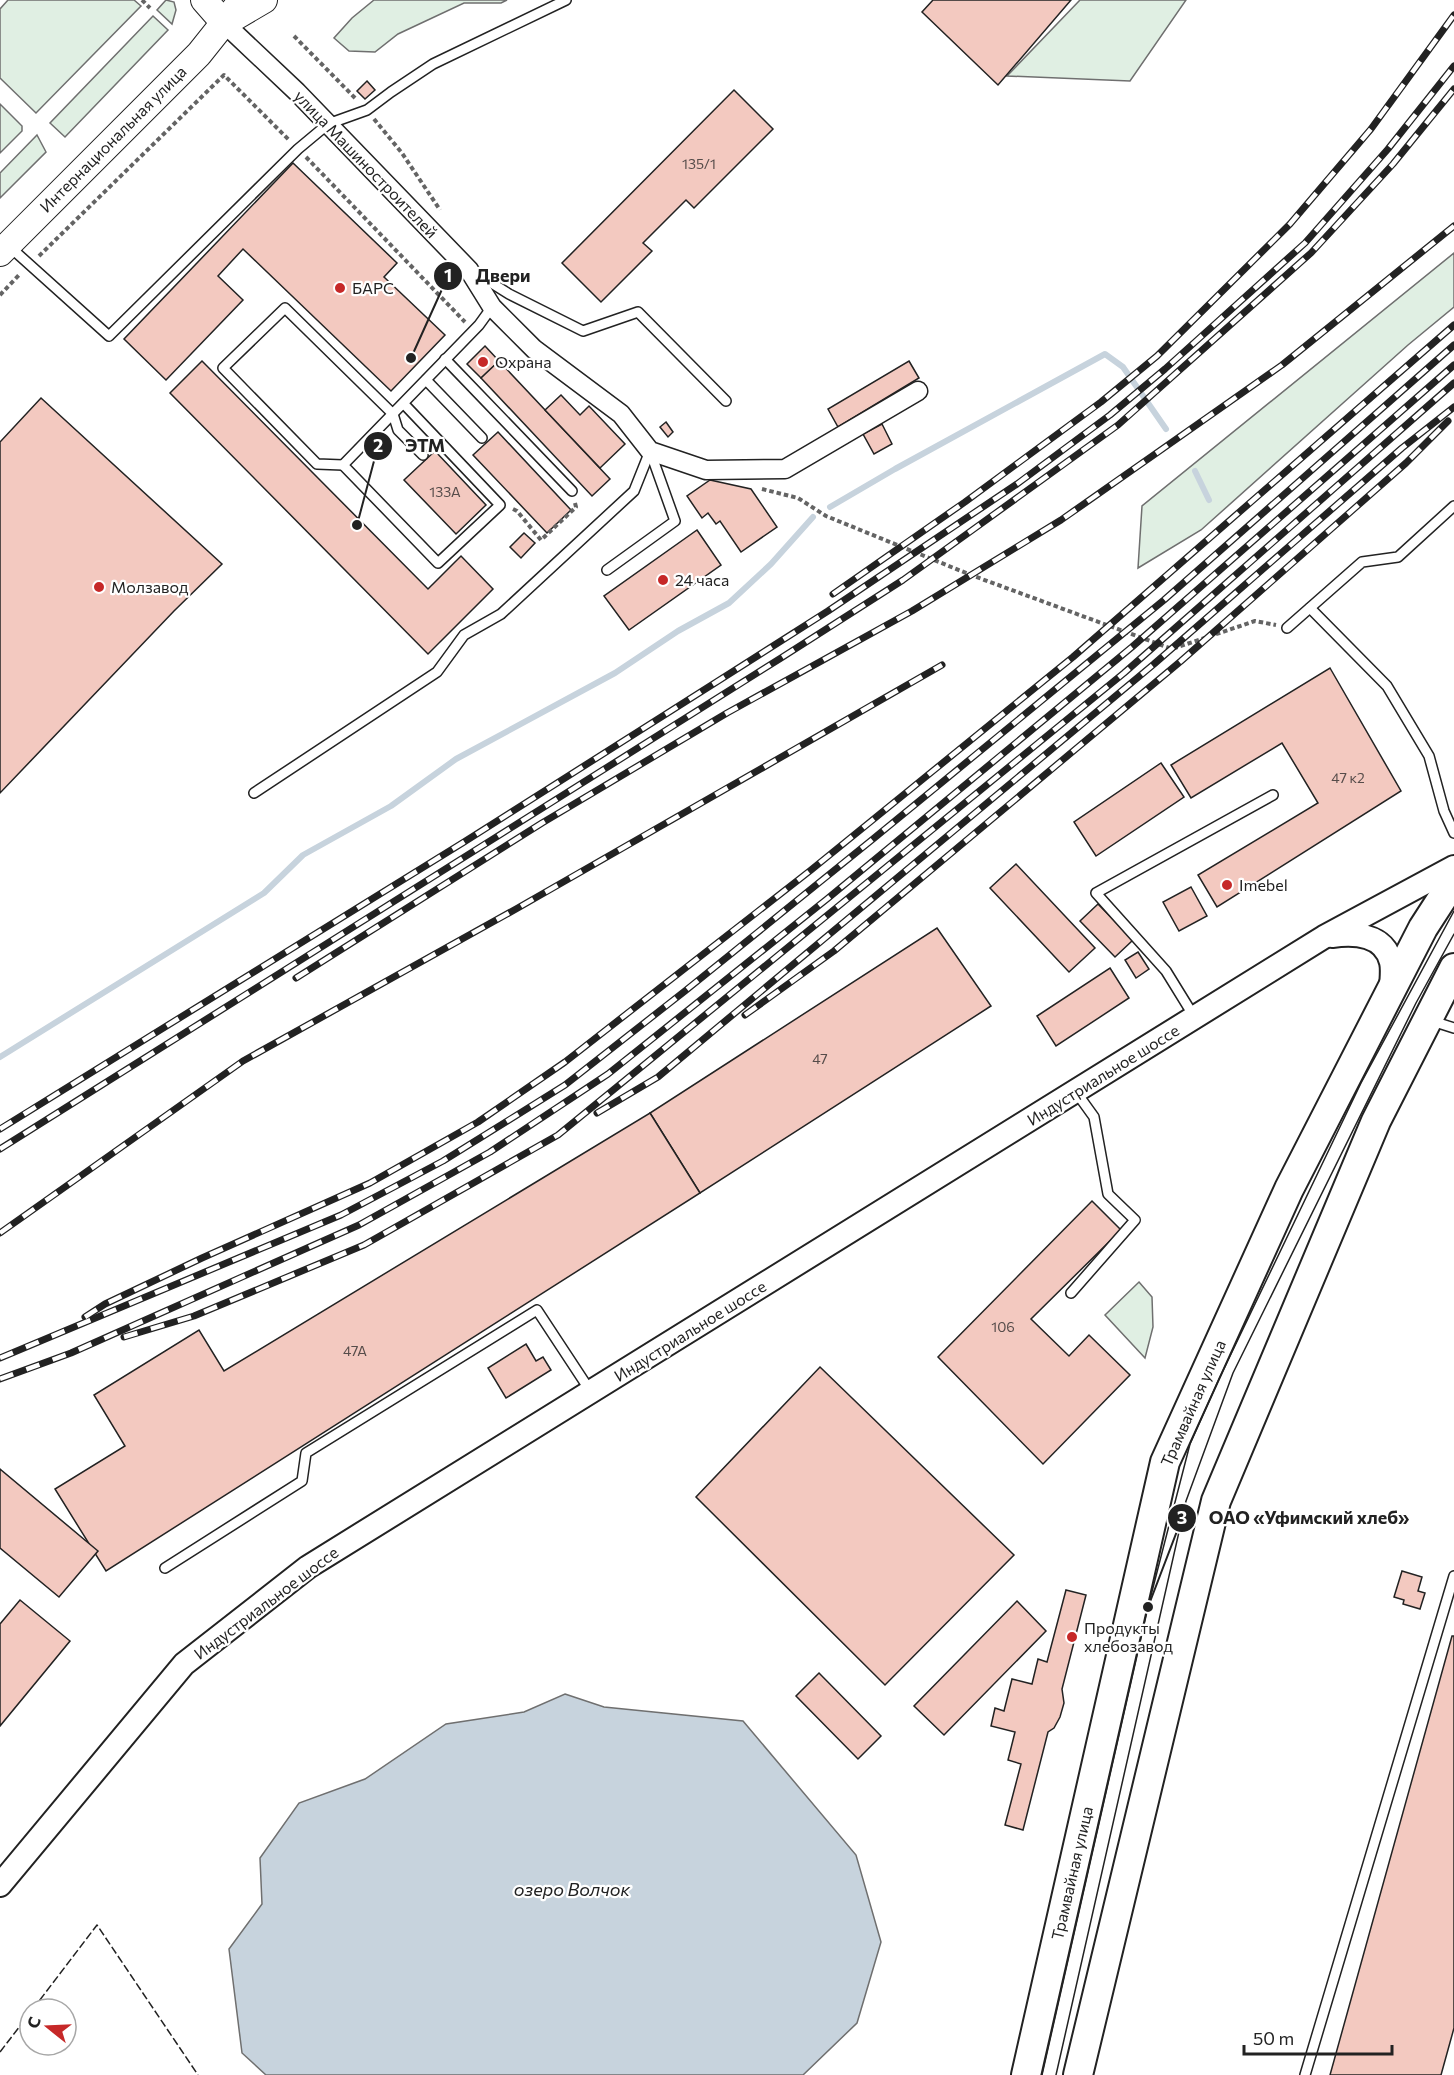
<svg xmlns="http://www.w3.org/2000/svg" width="1454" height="2075" font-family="Commissioner,sans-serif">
<rect width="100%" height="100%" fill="#fff"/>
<g fill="#e0efe3" stroke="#6f6f6f" stroke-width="1.5">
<polygon points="8,0 134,0 141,6 36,113 0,78 0,9"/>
<polygon points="166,0 174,2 176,10 172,24 157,10"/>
<polygon points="374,0 507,0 501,3 464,3 398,34 375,52 349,51 334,38 352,18"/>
<polygon points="1080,0 1186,0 1130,81 1007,76"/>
<polygon points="153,16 168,30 65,137 50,123"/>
<polygon points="0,104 22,126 22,131 0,153"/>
<polygon points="37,135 46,152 0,198 0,173"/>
<polygon points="1454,253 1454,307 1408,345 1201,530 1138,568 1142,506"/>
<polygon points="1139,1282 1152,1297 1153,1327 1145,1358 1105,1315"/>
</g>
<polygon fill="#c7d3dd" stroke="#6f6f6f" stroke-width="1.5" points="565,1694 604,1707 743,1721 856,1855 881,1942 857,2023 803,2075 266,2075 242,2053 229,1949 262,1904 260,1858 299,1803 365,1779 446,1724 524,1712"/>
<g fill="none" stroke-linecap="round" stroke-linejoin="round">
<g stroke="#c7d3dd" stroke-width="6">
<polyline points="1195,471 1209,500"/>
<polyline points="830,507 895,469 1105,354 1123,367 1166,429"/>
<polyline points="0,1057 264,893 303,855 391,806 456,759 615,673 678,631 729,603 771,564 813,517"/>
</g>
</g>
<g fill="#f3c9c0" stroke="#222" stroke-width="1.5">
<polygon points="933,0 1071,0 998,85 922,12"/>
<polygon points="367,81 375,90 365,99 357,91"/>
<polygon points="734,90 773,129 694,208 686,200 643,243 652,251 601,302 562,263"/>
<polygon points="293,163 397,263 384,277 445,335 391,391 243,249 218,276 243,300 166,380 124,339"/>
<polygon points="485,346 499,361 481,378 467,364"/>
<polygon points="202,361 428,589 461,556 493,589 428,654 170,393"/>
<polygon points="499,361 610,479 592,496 481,378"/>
<polygon points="909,361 919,378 838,427 828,409"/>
<polygon points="561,395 580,415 589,406 625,444 600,468 545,410"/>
<polygon points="41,398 222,564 174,611 0,793 0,442"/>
<polygon points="666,422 673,432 668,437 660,427"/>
<polygon points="882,424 892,444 874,454 863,434"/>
<polygon points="498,432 571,510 547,533 473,455"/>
<polygon points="435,451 486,505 456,534 404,480"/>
<polygon points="710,480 751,489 777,527 741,552 720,521 716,524 708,513 702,518 687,496"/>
<polygon points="697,530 721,565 629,630 604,596"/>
<polygon points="524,533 535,543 521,558 510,547"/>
<polygon points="1330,668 1401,791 1217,907 1198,875 1318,803 1282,743 1191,798 1171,765"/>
<polygon points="1161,763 1184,797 1096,856 1074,822"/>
<polygon points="1016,864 1095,948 1069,972 990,888"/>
<polygon points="1191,887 1207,916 1179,931 1163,902"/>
<polygon points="1098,904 1133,940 1115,957 1080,921"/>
<polygon points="937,928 991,1006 700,1193 650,1113"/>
<polygon points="1138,952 1149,969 1136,978 1125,960"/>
<polygon points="1110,968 1129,998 1056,1046 1037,1016"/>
<polygon points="650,1113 700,1193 106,1571 55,1489 125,1446 94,1395 199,1330 224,1371"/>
<polygon points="1092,1201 1121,1230 1031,1319 1069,1356 1089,1335 1130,1375 1043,1464 938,1357"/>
<polygon points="526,1344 536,1361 543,1357 551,1370 506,1398 488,1368"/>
<polygon points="820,1367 1014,1555 885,1685 696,1497"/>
<polygon points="0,1469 98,1551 59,1597 0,1548"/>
<polygon points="1402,1571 1422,1577 1418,1591 1425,1593 1420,1609 1403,1604 1404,1600 1394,1597"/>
<polygon points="1066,1590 1086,1595 1062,1689 1064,1703 1060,1717 1054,1728 1048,1732 1023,1830 1005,1825 1021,1764 1008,1760 1015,1732 991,1726 995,1708 1004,1711 1012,1679 1032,1684 1038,1659 1047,1662"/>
<polygon points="20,1600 70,1641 0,1726 0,1624"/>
<polygon points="1017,1601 1046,1631 944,1735 914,1706"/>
<polygon points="1452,1636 1454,1636 1454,2028 1441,2075 1330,2075"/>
<polygon points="819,1673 881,1736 858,1759 796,1696"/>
</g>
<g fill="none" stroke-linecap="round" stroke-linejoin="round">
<g stroke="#222" stroke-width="12">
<g id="service">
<polyline points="10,247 109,336 298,149 328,124 367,110 391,92 433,64 566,0"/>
<polyline points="477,274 509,294 583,331 638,312 726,401"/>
<polyline points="445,359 572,491"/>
<polyline points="426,380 482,438"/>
<polyline points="403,403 500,505 438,563 343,465 479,325 492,307"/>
<polyline points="343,465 317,464 223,368 285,308 393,414 398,430 423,455"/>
<polyline points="607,570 675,521 650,451"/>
<polyline points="1310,608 1387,686 1429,756 1444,811 1454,833"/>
<polyline points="1287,628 1362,562 1398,557 1454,506"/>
<polyline points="254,793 437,672 464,635 501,614 634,491 650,451"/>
<polyline points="1195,1018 1166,971 1096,893 1273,795"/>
<polyline points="1432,1021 1454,1028"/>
<polyline points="1071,1293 1135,1220 1108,1194 1094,1117 1076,1092"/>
<polyline points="165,1568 302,1481 306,1453 537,1310 591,1392"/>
<polyline points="1305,2075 1454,1576"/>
</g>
</g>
<g stroke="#222" stroke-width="21">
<polyline id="minor" points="225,24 297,92 469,270 492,307 534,349 621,414 650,451 706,470 785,469 918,391"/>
</g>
<g stroke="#222" stroke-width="26">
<g id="tertiary">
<path d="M1332 936C1355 933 1384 934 1391 962 1393 970 1391 982 1391 991"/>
<polyline points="0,1885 184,1664 308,1567 1324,937 1454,867"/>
</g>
</g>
<g stroke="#222" stroke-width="28">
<g id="secondary">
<polyline points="204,0 225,24"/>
<polyline points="230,20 264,0"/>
<polyline points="0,253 199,54 242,0"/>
</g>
</g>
<g stroke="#222" stroke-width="32">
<g id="primary">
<polyline points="1026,2075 1165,1462 1289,1189 1423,928 1454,880"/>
<polyline points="1078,2075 1216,1501 1376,1121 1454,968"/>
</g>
</g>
<g stroke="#646464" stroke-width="4" stroke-dasharray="4.5 3" stroke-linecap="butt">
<polyline points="142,0 150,8"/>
<polyline points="294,36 357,100"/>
<polyline points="374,119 402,153 440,210"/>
<polyline points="306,157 465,322"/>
<polyline points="39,256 224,75 290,141"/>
<polyline points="0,295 20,274"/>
<polyline points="762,489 798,498 826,516 971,575 1172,649 1255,621 1276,625"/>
<polyline points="513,509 517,511 541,540 576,507 575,503"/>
</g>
<use href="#service" stroke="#fff" stroke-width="9"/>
<use href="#minor" stroke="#fff" stroke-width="18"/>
<use href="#tertiary" stroke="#fff" stroke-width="22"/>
<use href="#secondary" stroke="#fff" stroke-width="26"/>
<use href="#primary" stroke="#fff" stroke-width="28"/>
<g stroke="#222" stroke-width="1.5">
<polyline points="1042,2075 1148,1607 1190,1444 1219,1379 1361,1083 1454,911"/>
<polyline points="1056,2075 1186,1501 1233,1373 1416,1003 1454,934"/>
</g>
<g stroke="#222" stroke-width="7">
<g id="rail">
<polyline points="833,594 965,502 1101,402 1157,356 1290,224 1371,129 1454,15"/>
<polyline points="296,978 542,823 727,713 912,611 1061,520 1282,365 1454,226"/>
<polyline points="745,1015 834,951 1181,661 1406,463 1448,421"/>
<polyline points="597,1113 658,1077 1154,664 1402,448 1454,407"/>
<polyline points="0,1129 464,842 718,681 828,611 1017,484 1110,415 1165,369 1305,243 1388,149 1454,66"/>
<polyline points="0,1149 781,658 903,580 1118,425 1311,253 1393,164 1454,89"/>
<polyline points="0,1233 243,1061 516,909 942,665"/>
<polyline points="85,1317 105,1304 202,1258 370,1183 478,1122 565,1062 811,870 1073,657 1454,325"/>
<polyline points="124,1337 194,1316 364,1245 558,1135 1124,673 1454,383"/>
<polyline points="0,1358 341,1215 443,1161 565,1085 685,991 873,839 1164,600 1454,345"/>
<polyline points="0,1379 71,1353 359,1225 490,1152 608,1074 827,899 1132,647 1454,365"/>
</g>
</g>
<use href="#rail" stroke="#fff" stroke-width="4.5" stroke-dasharray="14" stroke-linecap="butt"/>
<g stroke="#222" stroke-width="1.5" stroke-dasharray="8 3" stroke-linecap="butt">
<polyline points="33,2009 97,1925 198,2075"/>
<polyline points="0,2052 30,2013"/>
</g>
</g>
<g fill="#c62828" stroke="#fff" stroke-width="2">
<circle cx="340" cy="288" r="6"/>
<circle cx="483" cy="362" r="6"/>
<circle cx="663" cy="580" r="6"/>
<circle cx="99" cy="587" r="6"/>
<circle cx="1227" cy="885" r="6"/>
<circle cx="1072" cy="1637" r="6"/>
</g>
<g text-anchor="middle" stroke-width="4.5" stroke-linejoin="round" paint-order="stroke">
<g font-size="14" fill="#564c4a">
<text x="699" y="169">135/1</text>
<text x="445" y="497">133А</text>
<text x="1348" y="783">47 к2</text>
<text x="820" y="1064">47</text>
<text x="1003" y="1332">106</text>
<text x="355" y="1356">47А</text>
</g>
<g font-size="16" fill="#222" stroke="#fff">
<text transform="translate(113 139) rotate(-45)" y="6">Интернациональная улица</text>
<text transform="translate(366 164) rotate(46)" y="6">улица Машиностроителей</text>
<text transform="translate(1103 1075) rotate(-32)" y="6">Индустриальное шоссе</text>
<text transform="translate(690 1331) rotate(-32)" y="6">Индустриальное шоссе</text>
<text transform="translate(1193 1403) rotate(-66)" y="6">Трамвайная улица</text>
<text transform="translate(266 1603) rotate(-37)" y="6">Индустриальное шоссе</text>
<text transform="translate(1072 1873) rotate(-77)" y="6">Трамвайная улица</text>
</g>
<g font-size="16" fill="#222" stroke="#fff" text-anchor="start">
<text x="352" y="294">БАРС</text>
<text x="495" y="368">Охрана</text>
<text x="675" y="586">24 часа</text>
<text x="111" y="593">Молзавод</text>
<text x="1239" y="891">Imebel</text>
<text x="1084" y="1634">Продукты<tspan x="1084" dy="18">хлебозавод</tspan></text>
</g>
<g font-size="18" font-style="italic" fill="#222" stroke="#fff">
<text x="572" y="1896">озеро Волчок</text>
</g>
</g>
<path fill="none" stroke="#222" stroke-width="2" d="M411 358L448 276M357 525L378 446M1148 1607L1182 1518"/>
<g fill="#222" stroke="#fff" stroke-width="2">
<circle cx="411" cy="358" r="6"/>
<circle cx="357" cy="525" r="6"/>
<circle cx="1148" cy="1607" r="6"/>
<circle cx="448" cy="276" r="15"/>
<circle cx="378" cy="446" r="15"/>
<circle cx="1182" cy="1518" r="15"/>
</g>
<g font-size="18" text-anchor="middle" font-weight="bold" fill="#fff">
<text x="448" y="282">1</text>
<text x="378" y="452">2</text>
<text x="1182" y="1524">3</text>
</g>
<g font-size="18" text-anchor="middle" font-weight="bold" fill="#222" stroke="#fff" stroke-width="4.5" stroke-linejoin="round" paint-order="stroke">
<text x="503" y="282">Двери</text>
<text x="425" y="452">ЭТМ</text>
<text x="1309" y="1524">ОАО «Уфимский хлеб»</text>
</g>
<g transform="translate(48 2027) rotate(288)"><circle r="28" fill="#ffffff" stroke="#a7a7a7" stroke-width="1.5"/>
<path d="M0-4.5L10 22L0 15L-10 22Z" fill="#c62828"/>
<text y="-9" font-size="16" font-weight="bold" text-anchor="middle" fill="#222222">С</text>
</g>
<path d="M1244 2045v9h148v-9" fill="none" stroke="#222222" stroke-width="3"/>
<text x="1253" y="2045" font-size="18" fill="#222222" stroke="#ffffff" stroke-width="4.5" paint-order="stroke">50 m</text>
</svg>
